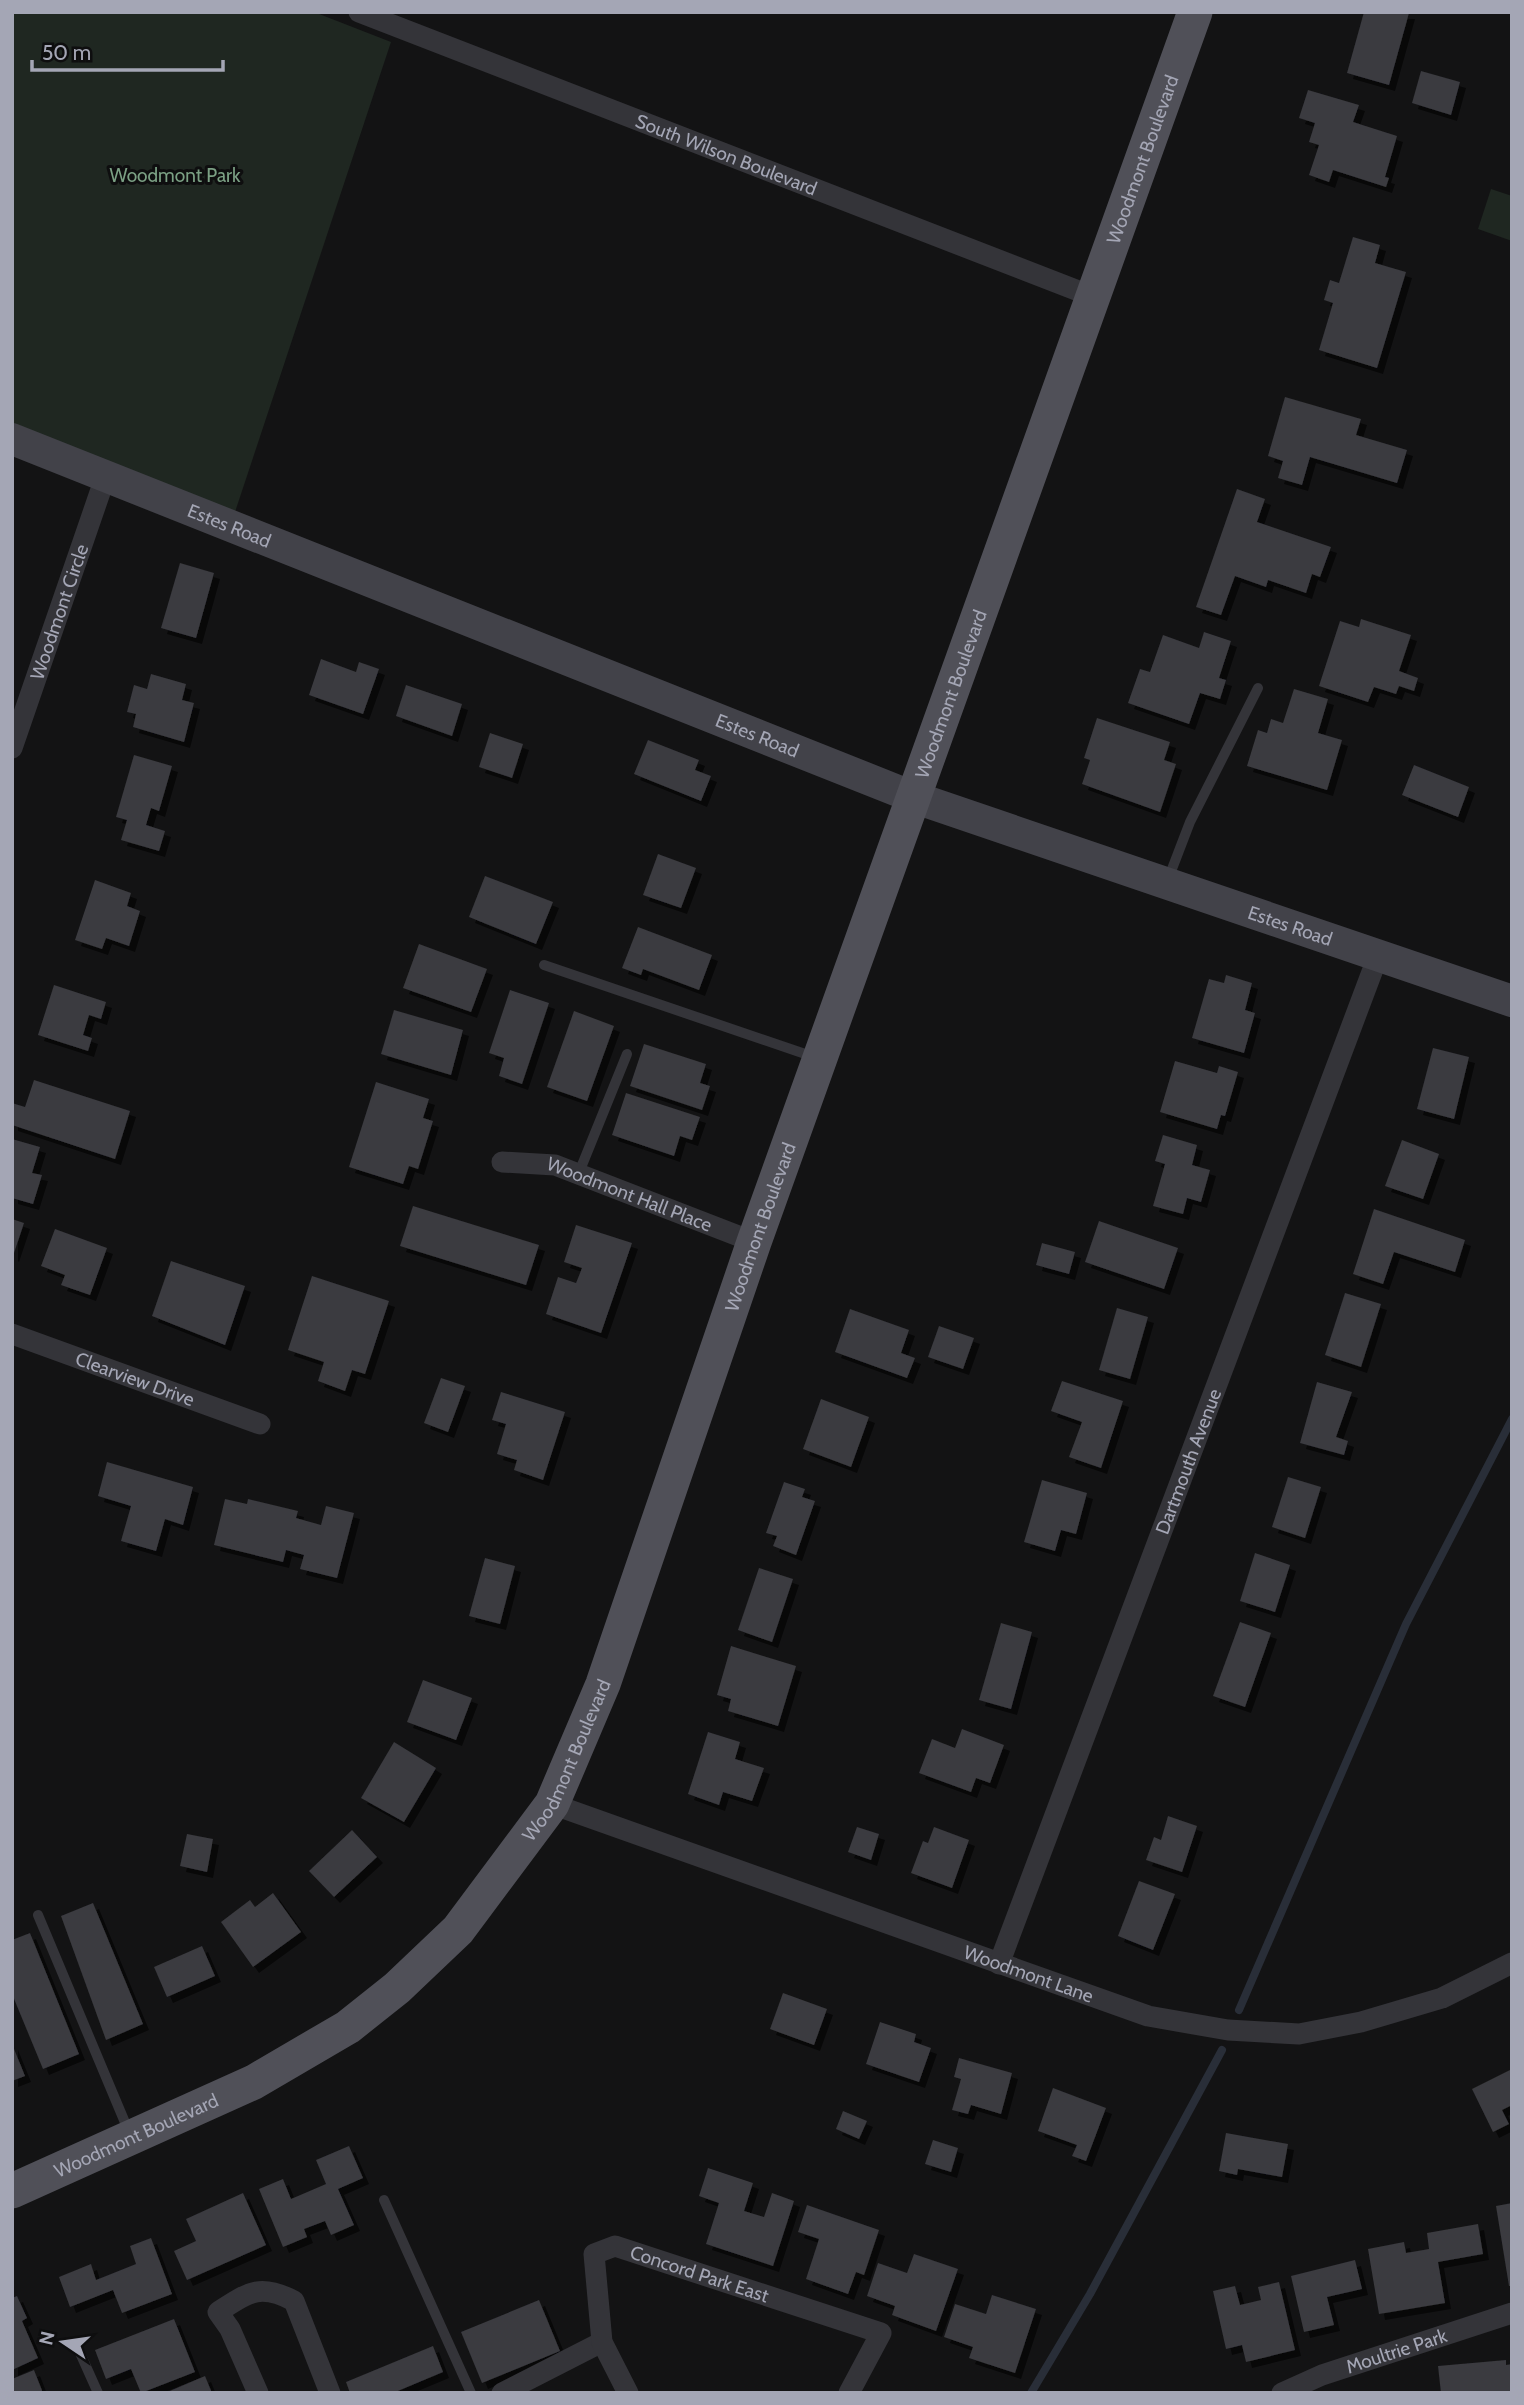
<svg xmlns="http://www.w3.org/2000/svg" width="1524" height="2405" font-family="Cabin,sans-serif">
<defs>
<filter id="shadow"><feDropShadow dx="6" dy="6" stdDeviation="0" flood-color="#0009"/></filter>
</defs>
<rect width="100%" height="100%" fill="#131314"/>
<g fill="#1f2721">
<polygon points="12,12 314,12 391,42 235,512 12,427"/>
<polygon points="1491,189 1512,196 1512,241 1478,229"/>
</g>
<g fill="none" stroke-linecap="round" stroke-linejoin="round">
<g stroke="#292e38" stroke-width="8">
<polyline points="1239,2010 1406,1624 1512,1419"/>
<polyline points="1031,2393 1090,2294 1222,2050"/>
</g>
</g>
<g fill="#3a3a3f" filter="url(#shadow)">
<polygon points="1364,12 1409,13 1389,85 1347,73"/>
<polygon points="1421,71 1460,82 1451,115 1412,103"/>
<polygon points="1308,90 1359,105 1353,122 1397,136 1385,177 1389,178 1386,187 1333,170 1329,182 1309,175 1319,145 1309,142 1315,123 1299,118"/>
<polygon points="1353,237 1380,245 1375,263 1406,272 1377,368 1319,350 1333,303 1324,300 1330,280 1339,283"/>
<polygon points="1285,397 1361,419 1356,435 1407,450 1397,483 1310,457 1302,485 1278,478 1283,461 1268,456"/>
<polygon points="1237,489 1265,499 1257,522 1331,547 1320,577 1312,574 1306,593 1268,580 1266,587 1235,576 1221,615 1196,607"/>
<polygon points="180,563 214,573 196,638 161,628"/>
<polygon points="1361,619 1411,635 1399,671 1418,678 1414,691 1399,686 1396,694 1374,687 1368,702 1319,686 1340,621 1359,627"/>
<polygon points="1204,632 1231,641 1219,678 1226,680 1220,699 1200,693 1189,724 1128,703 1140,669 1150,672 1163,635 1199,648"/>
<polygon points="321,659 356,672 359,662 379,669 363,714 309,695"/>
<polygon points="151,674 186,684 182,700 194,703 184,742 133,727 136,714 127,712 134,685 147,689"/>
<polygon points="406,685 462,704 452,736 396,716"/>
<polygon points="1294,689 1328,699 1318,733 1342,740 1327,790 1247,766 1258,730 1267,733 1271,719 1283,723"/>
<polygon points="1097,718 1170,742 1164,760 1176,764 1160,812 1082,784 1090,760 1084,758"/>
<polygon points="490,733 523,744 512,778 479,767"/>
<polygon points="648,740 699,760 695,770 711,776 701,801 634,774"/>
<polygon points="134,755 172,766 159,811 151,808 146,825 165,831 159,851 121,840 127,820 116,817"/>
<polygon points="1414,765 1469,787 1458,817 1402,795"/>
<polygon points="658,854 696,868 681,908 643,895"/>
<polygon points="485,876 553,902 536,944 469,917"/>
<polygon points="95,880 131,893 127,906 140,911 129,946 106,938 102,949 75,940"/>
<polygon points="638,927 712,955 699,990 643,969 641,975 622,968"/>
<polygon points="419,944 487,969 471,1012 403,988"/>
<polygon points="1226,975 1252,983 1245,1010 1255,1013 1244,1053 1192,1038 1209,979 1224,983"/>
<polygon points="54,985 106,1002 101,1019 89,1015 83,1035 92,1038 88,1051 38,1035"/>
<polygon points="510,990 549,1003 522,1084 499,1076 504,1058 489,1053"/>
<polygon points="394,1010 463,1030 451,1075 381,1054"/>
<polygon points="574,1011 614,1026 587,1101 547,1087"/>
<polygon points="644,1044 706,1064 700,1083 710,1086 702,1110 630,1086"/>
<polygon points="1433,1048 1469,1057 1454,1119 1417,1109"/>
<polygon points="1175,1061 1217,1073 1219,1066 1238,1072 1225,1116 1221,1115 1217,1129 1160,1112"/>
<polygon points="34,1080 130,1111 115,1159 12,1125 12,1103 25,1107"/>
<polygon points="376,1082 429,1099 423,1118 433,1121 418,1169 409,1166 403,1184 349,1167"/>
<polygon points="626,1093 700,1117 692,1140 680,1136 674,1156 612,1135"/>
<polygon points="1163,1135 1197,1145 1192,1165 1210,1170 1201,1202 1187,1198 1183,1214 1153,1206 1165,1164 1155,1161"/>
<polygon points="12,1139 40,1147 32,1173 42,1175 33,1204 12,1198"/>
<polygon points="1402,1140 1439,1154 1423,1199 1385,1186"/>
<polygon points="413,1206 539,1245 526,1285 400,1246"/>
<polygon points="1374,1209 1465,1240 1455,1272 1394,1252 1383,1284 1353,1274"/>
<polygon points="12,1219 24,1223 13,1256 12,1255"/>
<polygon points="1099,1221 1178,1248 1164,1289 1085,1262"/>
<polygon points="576,1225 632,1243 601,1333 546,1314 558,1277 576,1283 582,1268 564,1262"/>
<polygon points="55,1229 107,1248 90,1295 61,1285 65,1275 41,1266"/>
<polygon points="1042,1243 1075,1252 1069,1274 1036,1265"/>
<polygon points="171,1261 245,1286 225,1345 152,1316"/>
<polygon points="312,1276 389,1301 365,1374 352,1370 345,1391 318,1381 324,1362 288,1350"/>
<polygon points="1345,1293 1381,1304 1361,1367 1325,1355"/>
<polygon points="1117,1308 1148,1317 1130,1379 1099,1370"/>
<polygon points="850,1309 909,1330 901,1353 915,1358 907,1378 835,1352"/>
<polygon points="939,1326 974,1338 963,1369 928,1357"/>
<polygon points="441,1378 465,1386 448,1432 424,1423"/>
<polygon points="1062,1381 1123,1401 1101,1468 1069,1457 1082,1422 1051,1411"/>
<polygon points="1317,1382 1352,1392 1336,1437 1348,1441 1344,1455 1300,1443"/>
<polygon points="501,1392 565,1412 543,1480 514,1470 517,1460 497,1454 506,1424 492,1420"/>
<polygon points="821,1399 869,1417 851,1467 803,1449"/>
<polygon points="107,1462 193,1487 183,1525 165,1519 156,1551 121,1541 131,1506 98,1496"/>
<polygon points="1288,1477 1321,1487 1305,1538 1272,1527"/>
<polygon points="1042,1480 1087,1493 1076,1534 1061,1530 1055,1551 1024,1542"/>
<polygon points="784,1482 805,1489 802,1497 815,1501 796,1555 773,1546 777,1536 766,1533"/>
<polygon points="225,1499 247,1504 248,1499 298,1511 296,1518 321,1525 326,1506 354,1513 337,1578 300,1569 304,1555 286,1550 283,1562 214,1545"/>
<polygon points="1255,1553 1290,1565 1275,1612 1240,1601"/>
<polygon points="485,1558 515,1566 500,1624 469,1616"/>
<polygon points="759,1568 793,1579 772,1642 738,1630"/>
<polygon points="1240,1622 1271,1633 1245,1707 1213,1696"/>
<polygon points="1001,1623 1032,1632 1011,1709 979,1700"/>
<polygon points="731,1646 796,1666 778,1726 728,1711 731,1699 717,1695"/>
<polygon points="423,1680 472,1698 456,1740 407,1722"/>
<polygon points="962,1729 1004,1745 990,1783 976,1778 971,1792 919,1773 932,1739 955,1748"/>
<polygon points="708,1732 740,1742 735,1759 764,1768 752,1801 723,1792 719,1805 688,1794"/>
<polygon points="394,1742 436,1768 404,1822 361,1798"/>
<polygon points="1168,1816 1197,1826 1182,1872 1146,1860 1154,1837 1161,1840"/>
<polygon points="857,1827 879,1834 871,1860 848,1852"/>
<polygon points="934,1827 969,1840 952,1888 911,1873 923,1841 928,1843"/>
<polygon points="352,1830 377,1857 334,1897 309,1871"/>
<polygon points="187,1834 213,1839 207,1872 180,1866"/>
<polygon points="1139,1881 1175,1894 1153,1950 1118,1936"/>
<polygon points="273,1893 301,1932 253,1967 221,1922 250,1900 255,1907"/>
<polygon points="93,1903 143,2024 106,2040 61,1916"/>
<polygon points="30,1933 79,2054 43,2069 12,1994 12,1940"/>
<polygon points="202,1946 215,1976 167,1997 154,1967"/>
<polygon points="783,1993 827,2009 814,2045 770,2029"/>
<polygon points="880,2022 916,2034 914,2042 931,2048 919,2082 866,2064"/>
<polygon points="12,2044 25,2076 12,2081"/>
<polygon points="959,2058 1012,2073 1001,2114 971,2105 968,2114 952,2110 961,2079 954,2077"/>
<polygon points="1512,2069 1512,2105 1502,2110 1509,2124 1493,2132 1472,2089"/>
<polygon points="1053,2088 1106,2108 1086,2161 1072,2156 1077,2145 1038,2131"/>
<polygon points="843,2111 867,2121 859,2139 836,2129"/>
<polygon points="1226,2133 1288,2144 1282,2177 1238,2169 1237,2175 1219,2171"/>
<polygon points="933,2140 958,2148 951,2172 925,2164"/>
<polygon points="349,2146 363,2178 338,2189 354,2225 331,2235 325,2221 304,2229 307,2237 283,2247 259,2189 283,2179 291,2199 326,2184 316,2160"/>
<polygon points="708,2168 753,2183 744,2211 764,2217 772,2193 794,2201 773,2266 706,2244 719,2203 699,2196"/>
<polygon points="243,2193 266,2245 187,2280 174,2251 196,2241 186,2219"/>
<polygon points="1512,2203 1512,2286 1509,2286 1496,2206"/>
<polygon points="807,2205 879,2230 864,2275 856,2272 848,2294 806,2279 819,2239 798,2232"/>
<polygon points="1478,2224 1483,2254 1438,2262 1445,2303 1379,2314 1368,2249 1404,2242 1406,2253 1429,2249 1427,2233"/>
<polygon points="151,2238 172,2294 122,2313 113,2290 70,2307 59,2277 91,2264 96,2280 136,2264 130,2246"/>
<polygon points="914,2254 958,2269 936,2331 892,2315 895,2306 867,2296 878,2263 907,2273"/>
<polygon points="1355,2260 1362,2289 1327,2297 1334,2325 1304,2332 1291,2276"/>
<polygon points="1279,2282 1295,2350 1246,2362 1242,2345 1226,2349 1213,2291 1235,2286 1240,2305 1261,2300 1258,2287"/>
<polygon points="992,2295 1036,2309 1015,2373 969,2358 973,2347 944,2337 955,2304 986,2314"/>
<polygon points="17,2296 27,2318 22,2321 38,2358 12,2370 12,2298"/>
<polygon points="539,2300 560,2351 482,2383 461,2332"/>
<polygon points="174,2319 195,2372 141,2393 131,2369 106,2379 95,2350"/>
<polygon points="433,2346 443,2372 393,2393 350,2393 346,2382"/>
<polygon points="1506,2360 1506,2365 1512,2364 1512,2393 1441,2393 1438,2366"/>
<polygon points="34,2370 43,2393 12,2393 12,2379"/>
<polygon points="205,2376 212,2393 165,2393"/>
</g>
<g fill="none" stroke-linecap="round" stroke-linejoin="round">
<g stroke="#343439" stroke-width="10">
<polyline points="1167,882 1190,822 1258,688"/>
<polyline points="544,965 817,1058"/>
<polyline points="578,1175 627,1054"/>
<polyline points="38,1915 129,2132"/>
<polyline points="384,2200 471,2393"/>
<polyline points="76,2344 98,2393"/>
</g>
<g stroke="#343439" stroke-width="21">
<path id="s1" d="M359 12 1094 297"/>
<path id="s2" d="M12 748 106 475"/>
<path id="s3" d="M502 1162 555 1165 754 1242"/>
<path id="s4" d="M12 1334 260 1424"/>
<path id="s5" d="M552 1804 1148 2016 1228 2030 1299 2034 1361 2022 1442 1998 1512 1963"/>
<path id="s6" d="M999 1964 1378 956"/>
<path d="M258 2393 230 2329 218 2312C249 2292 260 2283 294 2301L330 2393"/>
<polyline points="502,2393 602,2342"/>
<path id="s7" d="M628 2393 602 2342 594 2254 615 2246 881 2333 849 2393"/>
<path id="s8" d="M1282 2393 1322 2375 1512 2313"/>
</g>
<path stroke="#424249" stroke-width="32" id="s9" d="M12 439 913 797 1512 1001"/>
<path stroke="#505058" stroke-width="35" id="s10" d="M12 2191 254 2082 348 2027 397 1988 458 1930 552 1804 603 1684 754 1242 1195 12"/>
</g>
<g text-anchor="middle" stroke-width="6" stroke-linejoin="round" paint-order="stroke">
<g font-size="19" fill="#a4a6b5" stroke="#0e0e0f">
<text dy="7" stroke="none"><textPath href="#s1" startOffset="394">South Wilson Boulevard</textPath></text>
<text dy="7" stroke="none"><textPath href="#s10" startOffset="2426">Woodmont Boulevard</textPath></text>
<text dy="7" stroke="none"><textPath href="#s9" startOffset="234">Estes Road</textPath></text>
<text dy="7" stroke="none"><textPath href="#s2" startOffset="144">Woodmont Circle</textPath></text>
<text dy="7" stroke="none"><textPath href="#s10" startOffset="1858">Woodmont Boulevard</textPath></text>
<text dy="7" stroke="none"><textPath href="#s9" startOffset="802">Estes Road</textPath></text>
<text dy="7" stroke="none"><textPath href="#s9" startOffset="1368">Estes Road</textPath></text>
<text dy="7" stroke="none"><textPath href="#s3" startOffset="133">Woodmont Hall Place</textPath></text>
<text dy="7" stroke="none"><textPath href="#s10" startOffset="1292">Woodmont Boulevard</textPath></text>
<text dy="7" stroke="none"><textPath href="#s4" startOffset="131">Clearview Drive</textPath></text>
<text dy="7" stroke="none"><textPath href="#s6" startOffset="537">Dartmouth Avenue</textPath></text>
<text dy="7" stroke="none"><textPath href="#s10" startOffset="724">Woodmont Boulevard</textPath></text>
<text dy="7" stroke="none"><textPath href="#s5" startOffset="506">Woodmont Lane</textPath></text>
<text dy="7" stroke="none"><textPath href="#s10" startOffset="136">Woodmont Boulevard</textPath></text>
<text dy="7" stroke="none"><textPath href="#s7" startOffset="257">Concord Park East</textPath></text>
<text dy="7" stroke="none"><textPath href="#s8" startOffset="122">Moultrie Park</textPath></text>
</g>
<g font-size="19" fill="#7ba084" stroke="#0e0e0f">
<text x="175" y="182">Woodmont Park</text>
</g>
</g>
<rect width="1524" height="2405" fill="none" stroke="#a4a6b5" stroke-width="28"/>
<g transform="translate(63 2342) rotate(283)" stroke="#0e0e0f" stroke-width="5" paint-order="stroke">
<path d="M0-5L12 26L0 18L-12 26Z" fill="#a4a6b5"/>
<text y="-10" font-size="19" font-weight="bold" text-anchor="middle" fill="#a4a6b5">N</text>
</g>
<path d="M32 60v10h191v-10" fill="none" stroke="#a4a6b5" stroke-width="3.5"/>
<text x="42" y="60" font-size="21" fill="#a4a6b5" stroke="#0e0e0f" stroke-width="5" paint-order="stroke">50 m</text>
</svg>
